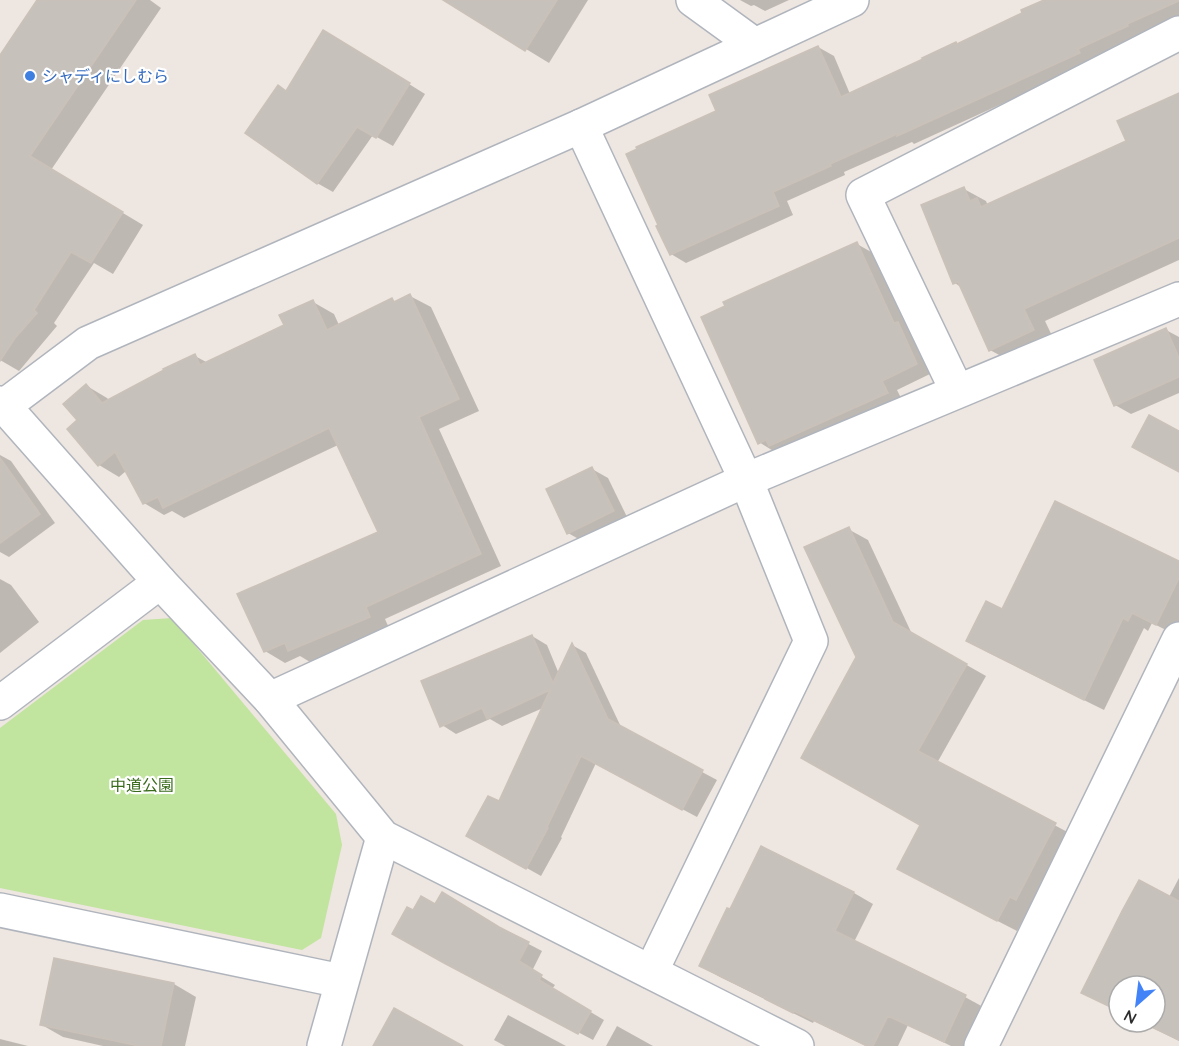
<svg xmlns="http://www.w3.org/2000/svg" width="1179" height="1046" font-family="Quicksand,'Noto Sans JP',sans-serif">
<rect width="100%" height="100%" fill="#eee6e0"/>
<polygon fill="#c1e49e" points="172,618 336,814 342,845 321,938 302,950 0,888 0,728 143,620"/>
<g fill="#0003">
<polygon points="39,0 150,0 161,8 51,170 143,225 113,274 94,263 54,323 57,326 19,371 0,360 0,58"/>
<polygon points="446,0 588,0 549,63"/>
<polygon points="740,0 789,0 765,11 754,5 751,6"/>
<polygon points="1047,0 1179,0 1179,16 1092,58 1094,62 914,144 912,142 844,172 845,175 787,201 793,215 686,263 671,254 718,112 818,47 834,56 850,94 1024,14"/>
<polygon points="340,41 425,94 393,146 373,135 333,192 317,183 287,92"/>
<polygon points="1179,98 1179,260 1045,321 1055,342 1012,362 990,350 962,288 955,283 964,189 986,201 988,206 1128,142"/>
<polygon points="857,244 873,253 908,329 914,333 932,373 897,390 903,402 775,452 759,442"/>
<polygon points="410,296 431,307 479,411 439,429 501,566 385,619 389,628 310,662 300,656 285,663 265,651 380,533 338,445 184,518 172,511 164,515 144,503 126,471 119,477 99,465 79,421 87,386 107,398 110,401 195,356 208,363 286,326 313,302 334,314 339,325 392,300 397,302"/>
<polygon points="1166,330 1179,337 1179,393 1131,414 1115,405"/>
<polygon points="0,455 11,461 55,523 9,557 0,552"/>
<polygon points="592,469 608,478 629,521 584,542 568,533"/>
<polygon points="848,529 868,540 912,634 986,676 937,763 1075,836 1036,910 1030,907 1017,931 918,880 921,825 858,657"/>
<polygon points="1179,563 1179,630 1176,635 1152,623 1148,631 1144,628 1104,710 987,652 968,641 1003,611"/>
<polygon points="0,579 11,585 39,622 0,653"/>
<polygon points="532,636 547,645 559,674 572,645 586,653 622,729 717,780 697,817 596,763 561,837 562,838 541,876 468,835 499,803 543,708 502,726 490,719 456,734 442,725"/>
<polygon points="762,848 854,893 873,904 854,942 965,997 985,1008 966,1046 951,1046 908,1025 898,1046 866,1046 814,1021 813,1023 720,977 701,966 731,911"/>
<polygon points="1179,878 1179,1041 1141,1022 1155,1022 1155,986 1119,986 1119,1011 1083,992 1169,897"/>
<polygon points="435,906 502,930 542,951 532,971 555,985 552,989 604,1020 593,1040 460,970 414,912"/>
<polygon points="174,984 196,997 185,1046 103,1046 63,1037 42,1025"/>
<polygon points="508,1015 566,1046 505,1046 494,1040"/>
<polygon points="617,1026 653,1046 606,1046"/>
<polygon points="0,1039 28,1046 0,1046"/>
</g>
<g fill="#c7c1bb" stroke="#cac1b9" stroke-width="1.5">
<polygon points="37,0 136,0 30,156 123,212 91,263 71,252 34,310 37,313 15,338 0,361 0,55"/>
<polygon points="443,0 557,0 525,51"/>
<polygon points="1044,0 1179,0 1179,1 1127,24 1128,26 1078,49 1080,53 897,136 897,134 830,164 831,166 773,192 779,206 670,255 656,226 658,225 626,154 637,149 636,147 716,111 709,95 818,46 841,97 923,59 922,58 956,42 957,44 1022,13 1021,10"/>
<polygon points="323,30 410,83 376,138 357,127 317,184 245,133 278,85 286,91"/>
<polygon points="1179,93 1179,238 1024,309 1034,330 989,351 958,282 953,284 921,205 964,187 970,201 977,198 981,207 1126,141 1117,121"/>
<polygon points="857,242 894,323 898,322 917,364 882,381 888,393 769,446 766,440 758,444 701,317 725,306 723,302"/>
<polygon points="410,294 459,399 419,417 481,554 366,607 370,617 288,651 285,643 264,652 237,594 378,532 329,428 163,508 158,497 143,504 115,452 98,466 67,429 77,420 63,404 86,384 102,403 164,370 163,369 195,354 200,365 284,325 279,315 313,300 327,330 392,298 394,302"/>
<polygon points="1166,328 1179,358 1179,377 1114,406 1094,360"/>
<polygon points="1149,415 1179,431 1179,472 1132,447"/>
<polygon points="0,458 40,514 0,543"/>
<polygon points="592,467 614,511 567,534 546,489"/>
<polygon points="1055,501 1179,561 1179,578 1156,625 1132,613 1128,621 1123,618 1084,700 966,641 986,601 1002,609"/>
<polygon points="849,527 893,622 967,664 918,751 1056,823 1016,900 1010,897 997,921 897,869 920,825 801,758 856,657 804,547"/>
<polygon points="532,635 553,683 572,643 608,719 703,770 682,810 581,756 547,827 548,828 526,869 466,836 488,796 499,801 550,690 487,719 482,708 440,727 421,681"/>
<polygon points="761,846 854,892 835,931 966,995 944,1042 888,1016 873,1046 867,1046 794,1011 793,1013 765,999 765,998 699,966 727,908 730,909"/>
<polygon points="1139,880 1179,901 1179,1040 1141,1022 1155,1022 1155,986 1119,986 1119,1011 1081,993 1122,911"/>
<polygon points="442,892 499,927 529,942 519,961 542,975 539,980 591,1011 578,1034 444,963 392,934 407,907 413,910 421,896 435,904"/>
<polygon points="54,958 174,983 161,1046 139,1046 40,1025"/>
<polygon points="394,1008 463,1046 373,1046"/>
</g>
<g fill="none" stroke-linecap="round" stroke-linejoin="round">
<g stroke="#b0b5bd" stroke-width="36">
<g id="minor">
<polyline points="693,0 755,45"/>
<polyline points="581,126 746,480 811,641 651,972"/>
<polyline points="957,391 863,195 1179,33"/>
<polyline points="0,403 4,406 160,582 270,699 383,837 797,1046"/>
<polyline points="0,409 88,343 581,126 852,0"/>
<polyline points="270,699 746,480 1179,299"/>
<polyline points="0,703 160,582"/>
<polyline points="0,910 341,981"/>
<polyline points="324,1046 383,837"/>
<polyline points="981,1046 1179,639"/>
</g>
</g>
<use href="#minor" stroke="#fff" stroke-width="33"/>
</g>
<circle fill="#3f7fe0" stroke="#fff" stroke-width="2" cx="30" cy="76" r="6"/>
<g text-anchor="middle" stroke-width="4.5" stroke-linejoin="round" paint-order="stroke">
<g font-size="16" fill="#366cbe" stroke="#fff" text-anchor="start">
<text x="42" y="82">シャディにしむら</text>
</g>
<g font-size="16" fill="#3a6b1c" stroke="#fff">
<text x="142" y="791">中道公園</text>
</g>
</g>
<g transform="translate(1137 1004) rotate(208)"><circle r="28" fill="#ffffff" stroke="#ababab" stroke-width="1.5"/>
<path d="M0-4.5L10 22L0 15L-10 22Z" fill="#4383f8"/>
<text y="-9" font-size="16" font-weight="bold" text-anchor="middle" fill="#2d2d2d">N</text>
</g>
</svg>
